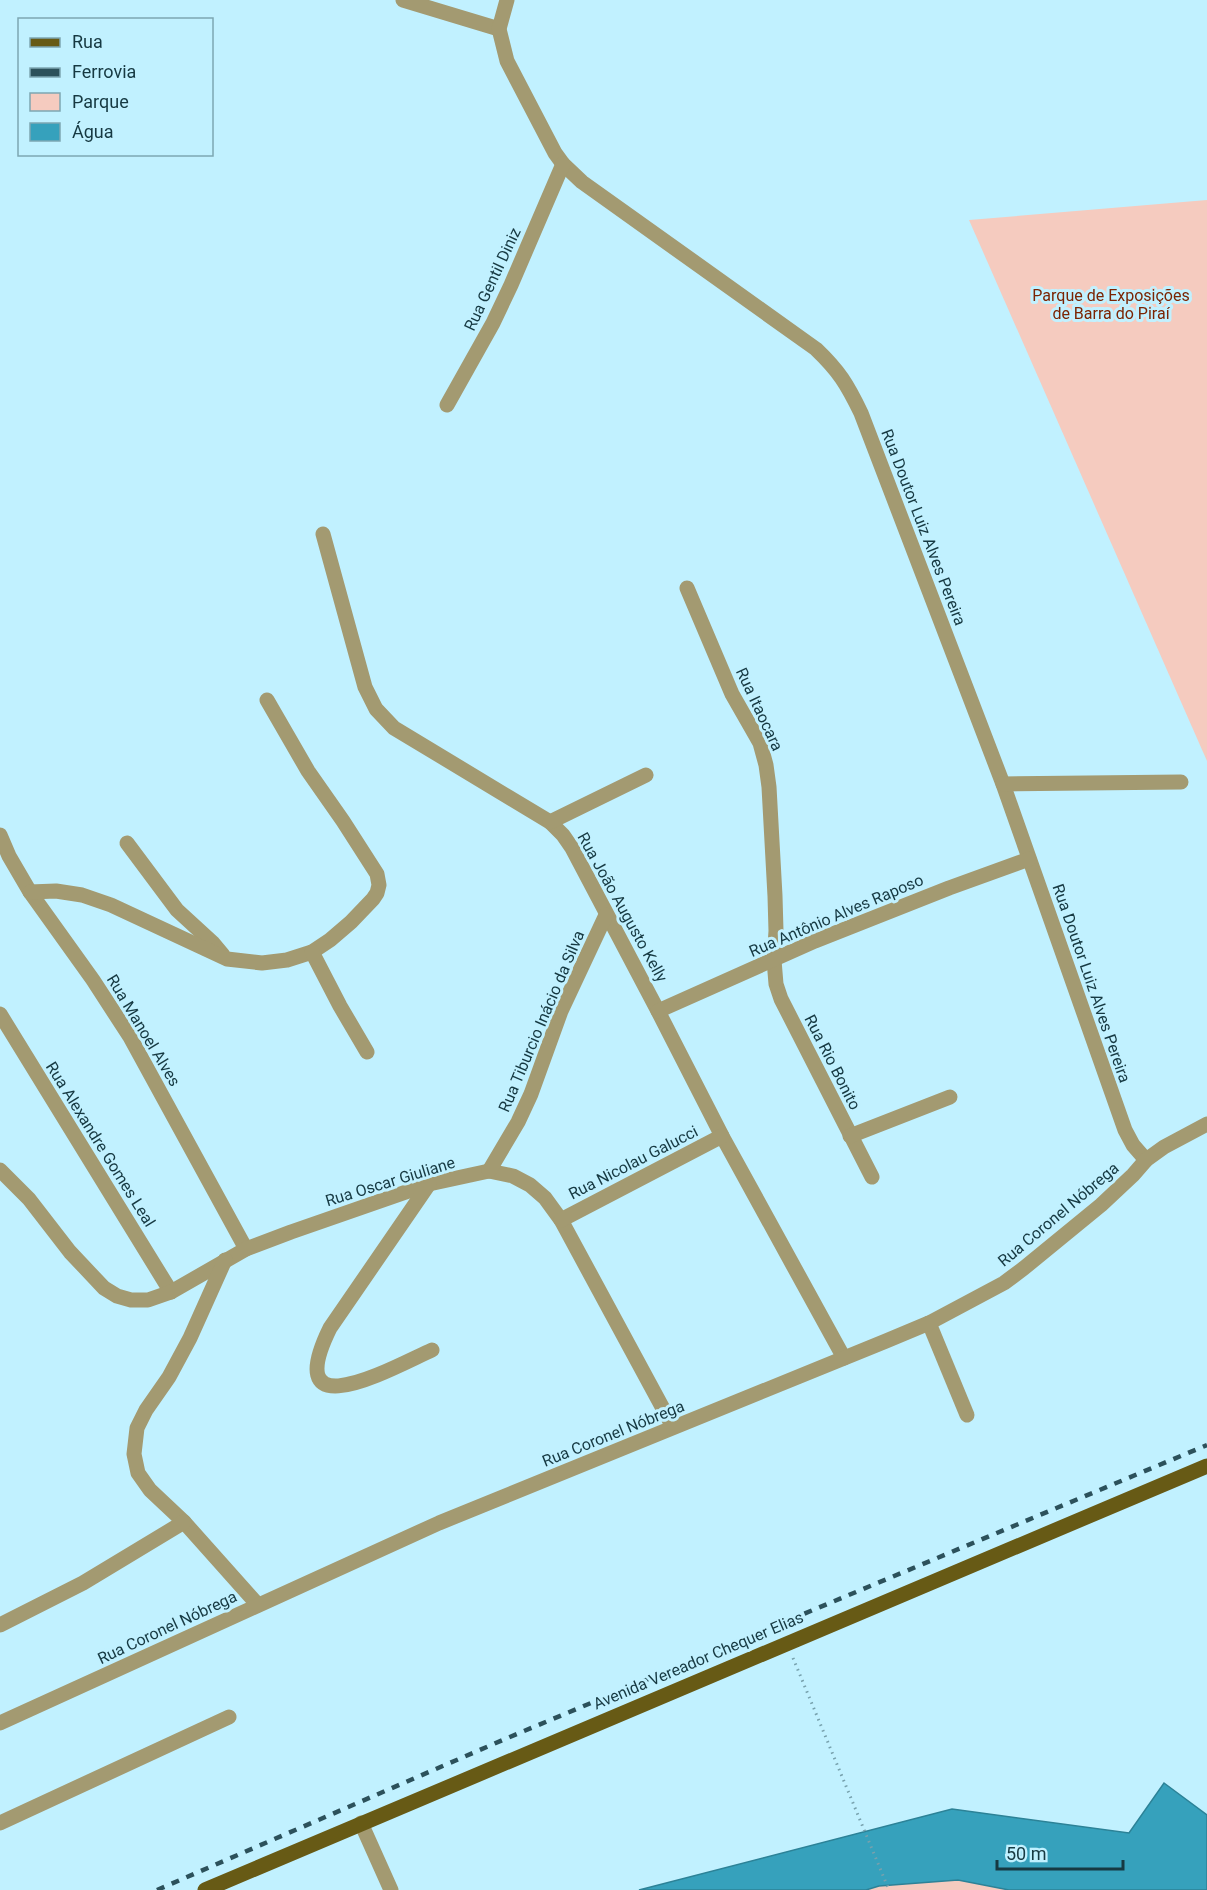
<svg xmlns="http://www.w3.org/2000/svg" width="1207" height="1890" font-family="Roboto,sans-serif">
<rect width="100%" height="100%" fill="#c1f1ff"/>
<g fill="#f5cbbf">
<polygon points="1207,200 1207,761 969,220"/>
<polygon points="958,1880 1009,1890 866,1890 879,1886"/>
</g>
<polygon fill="#36a1bc" stroke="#2c8297" stroke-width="1.5" points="1164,1783 1207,1815 1207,1890 1009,1890 958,1880 879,1886 866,1890 639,1890 952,1809 1129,1833"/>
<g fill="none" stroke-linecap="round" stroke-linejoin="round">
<polyline stroke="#77a1ad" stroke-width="3" stroke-dasharray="1.5 4.5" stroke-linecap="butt" points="793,1658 889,1890"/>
<g stroke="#a39a71" stroke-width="15">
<polyline points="403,0 499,29"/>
<path d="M507 0 499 29 507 61 555 153 563 164 582 182 816 349C839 371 847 384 861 413L1003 784 1125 1130 1133 1145 1146 1160"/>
<polyline points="447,405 493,323 511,285 563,164"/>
<polyline points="323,534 365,687 376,709 394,728 550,822 563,835 572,848 658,1011 722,1136 844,1358"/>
<polyline points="687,588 732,694 760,743 766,765 769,787 775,896 776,931 774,960 776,984 781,999 872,1177"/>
<polyline points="1003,784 1181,782"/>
<polyline points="550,822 646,775"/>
<polyline points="0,835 9,856 30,892 93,980 130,1037 246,1249"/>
<polyline points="127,843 177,910 213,943 223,955"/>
<polyline points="30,892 56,891 82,895 111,905 227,959 262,963 287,960 312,952 330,940 351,922 373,899 377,893 379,885 377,874 343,821 308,771 267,700"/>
<polyline points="312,952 340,1006 367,1052"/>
<polyline points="658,1011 815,941 949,888 1029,859"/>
<polyline points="0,1014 171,1292"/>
<polyline points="850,1136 950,1097"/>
<polyline points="0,1170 29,1199 70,1252 104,1288 117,1296 131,1300 148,1300 171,1292 246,1249 291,1232 429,1184 489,1171 513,1176 530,1185 545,1198 561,1220 673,1427"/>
<polyline points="489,1171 518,1122 531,1094 561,1011 606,915"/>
<path d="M429 1184 330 1328C279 1432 392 1368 432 1350"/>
<polyline points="561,1220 722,1136"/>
<polyline points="225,1260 190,1338 169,1377 146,1410 137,1428 134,1454 138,1473 150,1490 184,1522 258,1605"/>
<polyline points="929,1323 967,1415"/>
<polyline points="0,1625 83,1583 184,1522"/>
<polyline points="0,1723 439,1523 886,1341 929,1323 1004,1283 1024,1268 1101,1205 1133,1175 1146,1160 1164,1147 1207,1124"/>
<polyline points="0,1823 229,1717"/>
<polyline points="361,1823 391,1890"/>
</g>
<polyline stroke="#675a15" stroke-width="15" points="205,1890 1207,1466"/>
<polyline stroke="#2c515b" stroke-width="4.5" stroke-dasharray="8 8" stroke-linecap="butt" points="157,1890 505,1739 1207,1445"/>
</g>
<g text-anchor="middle" stroke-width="6" stroke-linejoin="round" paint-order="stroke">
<g font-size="16" fill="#163942" stroke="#c1f1ff">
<text transform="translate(492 279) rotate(-65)" y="6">Rua Gentil Diniz</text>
<text transform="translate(924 527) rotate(69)" y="6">Rua Doutor Luiz Alves Pereira</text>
<text transform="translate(760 709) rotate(65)" y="6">Rua Itaocara</text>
<text transform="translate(623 907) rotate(61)" y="6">Rua João Augusto Kelly</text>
<text transform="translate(836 915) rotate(-23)" y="6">Rua Antônio Alves Raposo</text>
<text transform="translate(1092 983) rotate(71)" y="6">Rua Doutor Luiz Alves Pereira</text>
<text transform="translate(541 1021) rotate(-67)" y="6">Rua Tiburcio Inácio da Silva</text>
<text transform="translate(144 1030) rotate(59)" y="6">Rua Manoel Alves</text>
<text transform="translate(833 1062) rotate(63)" y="6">Rua Rio Bonito</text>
<text transform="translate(101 1144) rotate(58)" y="6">Rua Alexandre Gomes Leal</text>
<text transform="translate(633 1162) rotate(-27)" y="6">Rua Nicolau Galucci</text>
<text transform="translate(390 1181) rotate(-17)" y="6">Rua Oscar Giuliane</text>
<text transform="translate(1058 1214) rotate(-40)" y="6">Rua Coronel Nóbrega</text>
<text transform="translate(613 1433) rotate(-22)" y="6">Rua Coronel Nóbrega</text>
<text transform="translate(167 1627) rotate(-25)" y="6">Rua Coronel Nóbrega</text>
<text transform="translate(698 1660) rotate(-23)" y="6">Avenida Vereador Chequer Elias</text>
</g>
<g font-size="16" fill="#7b2403" stroke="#c1f1ff">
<text x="1111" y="301">Parque de Exposições<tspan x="1111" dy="18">de Barra do Piraí</tspan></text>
</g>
</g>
<rect x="18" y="18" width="195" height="138" fill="#c1f1ff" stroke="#7da7b3" stroke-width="1.5"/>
<rect x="30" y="38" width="30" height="9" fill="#675a15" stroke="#7da7b3" stroke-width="1.5"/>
<text x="72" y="48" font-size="18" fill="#163942">Rua</text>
<rect x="30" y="68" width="30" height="9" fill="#2c515b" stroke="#7da7b3" stroke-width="1.5"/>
<text x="72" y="78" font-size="18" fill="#163942">Ferrovia</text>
<rect x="30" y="93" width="30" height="18" fill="#f5cbbf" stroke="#7da7b3" stroke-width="1.5"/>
<text x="72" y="108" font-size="18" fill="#163942">Parque</text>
<rect x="30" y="123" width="30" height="18" fill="#36a1bc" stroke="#7da7b3" stroke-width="1.5"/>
<text x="72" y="138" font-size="18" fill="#163942">Água</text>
<path d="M997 1860v9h126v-9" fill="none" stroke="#163942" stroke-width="3"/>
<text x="1006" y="1860" font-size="18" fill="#163942" stroke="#c1f1ff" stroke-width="4.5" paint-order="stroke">50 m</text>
</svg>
